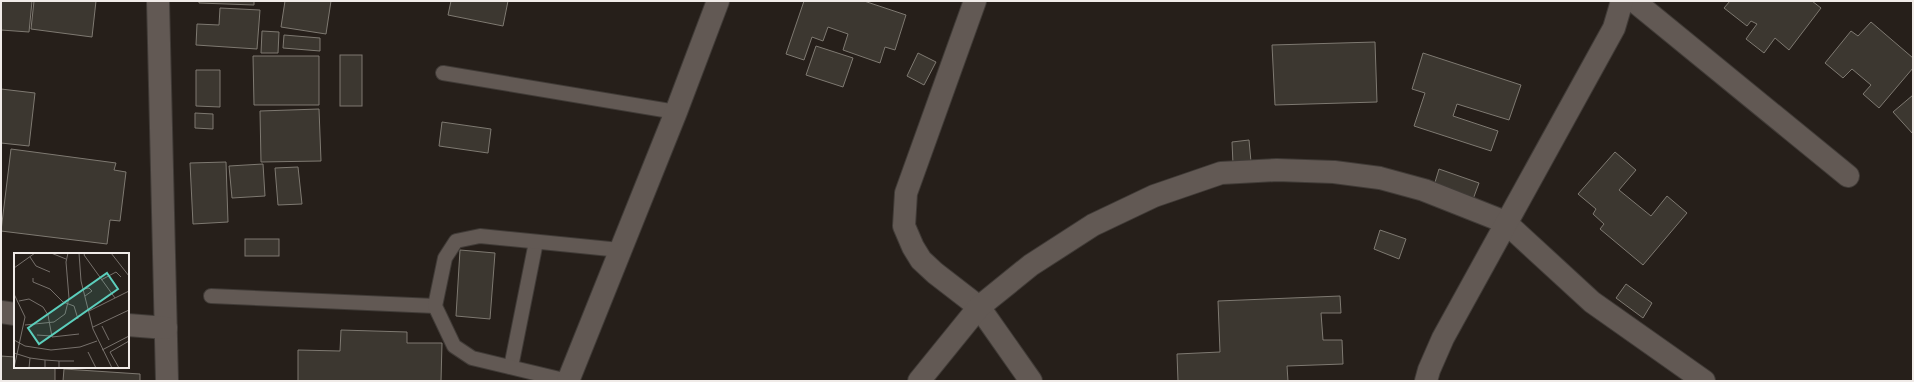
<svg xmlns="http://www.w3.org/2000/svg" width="1914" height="382" font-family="Lato,sans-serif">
<rect width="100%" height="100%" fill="#261f1a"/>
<g fill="#3c3730" stroke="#7e7971">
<polygon points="1,1 32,1 29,32 1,30"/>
<polygon points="34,1 96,1 92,37 31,29"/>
<polygon points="199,1 254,1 254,5 199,3"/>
<polygon points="285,1 331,1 326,34 281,27"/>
<polygon points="451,1 508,1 503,26 448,15"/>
<polygon points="804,1 864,1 906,15 895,50 885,47 880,63 843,50 848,34 828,27 823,41 812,37 804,60 786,54"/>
<polygon points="1730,1 1812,1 1821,8 1789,50 1775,38 1764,53 1746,39 1757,24 1751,21 1747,26 1724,8"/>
<polygon points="220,8 260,10 257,49 196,45 197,24 219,25"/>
<polygon points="1871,22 1913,58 1913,68 1879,108 1863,94 1871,85 1852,69 1843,78 1825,63 1851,31 1858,36"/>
<polygon points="262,31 279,32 278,53 261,53"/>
<polygon points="284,35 320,38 320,51 283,48"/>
<polygon points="1375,42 1377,102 1275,105 1272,45"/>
<polygon points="816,46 853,58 843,87 806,75"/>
<polygon points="918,53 936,62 924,85 907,76"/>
<polygon points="1423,53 1521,85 1509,120 1457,104 1453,116 1498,131 1491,151 1414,126 1425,93 1412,89"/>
<rect x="340" y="55" width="22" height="51"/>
<polygon points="253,56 319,56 319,105 254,105"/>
<polygon points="196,70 220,70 220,107 196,106"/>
<polygon points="1,89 35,93 29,146 1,143"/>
<polygon points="1913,95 1913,134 1893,112"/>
<polygon points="319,109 321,161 261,162 260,111"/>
<polygon points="195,113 213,114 213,129 195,128"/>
<polygon points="442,122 491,129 488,153 439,146"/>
<polygon points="1249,140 1251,162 1233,164 1232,142"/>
<polygon points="11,149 116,163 114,170 126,172 120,221 110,220 107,244 1,231"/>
<polygon points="1615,152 1636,170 1619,190 1651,216 1667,196 1687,213 1643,265 1600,229 1604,224 1593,214 1596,209 1578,194"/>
<polygon points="226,162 228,222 193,224 190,163"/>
<polygon points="263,164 265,196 232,198 229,166"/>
<polygon points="298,167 302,204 278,205 275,168"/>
<polygon points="1439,169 1479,183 1472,202 1433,189"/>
<polygon points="1380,230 1406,239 1399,259 1374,249"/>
<rect x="245" y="239" width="34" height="17"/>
<polygon points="460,250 495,253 490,319 456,316"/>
<polygon points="1626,284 1652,303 1643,318 1616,298"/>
<polygon points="1340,296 1341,313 1321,313 1323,340 1342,340 1343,364 1287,366 1288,381 1178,381 1177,354 1220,352 1218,301"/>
<polygon points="341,330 407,332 407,343 442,343 441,381 298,381 298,350 340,351"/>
<polygon points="1,356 15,357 15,367 55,367 55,381 1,381"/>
<polygon points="64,369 140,374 140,381 63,381"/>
</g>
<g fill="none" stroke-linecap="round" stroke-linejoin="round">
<g stroke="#403b37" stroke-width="16">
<g id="service">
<polyline points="443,73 676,112"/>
<polyline points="211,296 435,306"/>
<polyline points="511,367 536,242"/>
<polyline points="568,381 472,358 454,346 435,306 445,258 456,241 480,236 620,250"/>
</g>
</g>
<g stroke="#403b37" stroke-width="24">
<g id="minor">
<polyline points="158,1 167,381"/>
<polyline points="975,1 906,193 904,226 913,247 921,260 935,273 979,307 1031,381"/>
<polyline points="1634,1 1848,176"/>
<polyline points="1,312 15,314"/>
<polyline points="128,325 166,328"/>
<polyline points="568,381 676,112 718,1"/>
<polyline points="919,381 979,307 1031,265 1093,225 1154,196 1221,173 1277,170 1334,172 1380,178 1424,190 1505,222 1592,302 1704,381"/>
<polyline points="1426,381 1429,370 1443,338 1614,28 1622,1"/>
</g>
</g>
<use href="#service" stroke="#625954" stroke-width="14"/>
<use href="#minor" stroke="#625954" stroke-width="22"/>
</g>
<g transform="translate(14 253)">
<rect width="115" height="115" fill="#261f1a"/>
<path fill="none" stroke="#77716c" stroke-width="1" d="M37 0 52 6M65 0 67 28 79 76 98 115M71 0 70 2 101 45M97 0 115 23M16 4 22 13 36 19M0 15 21 0M19 25V29L36 36 49 49 60 53 64 66M87 27 102 19 107 24M69 36 75 35 78 38 71 43M0 41 11 64 0 115M5 48 15 46 29 54 34 62 38 84 65 81M75 58 115 38M11 72 40 69 51 61 55 45 52 9 54 0M88 73 95 87M79 74 115 57M23 82 37 83M0 87 11 93 37 97 66 94 83 88M88 97 115 83M74 99 82 115M0 100 16 105M15 115 16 105 31 107M31 115V107L45 108M45 115V108H60M105 115 96 99 115 88"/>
<path fill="#5bcebc" fill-opacity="0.15" stroke="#5bcebc" stroke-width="2" d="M93 20 104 36 25 91 14 75Z"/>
<rect width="115" height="115" fill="none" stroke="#f0ebe8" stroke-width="2"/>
</g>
<rect width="1914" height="382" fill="none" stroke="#f0ebe8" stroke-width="4"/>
</svg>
